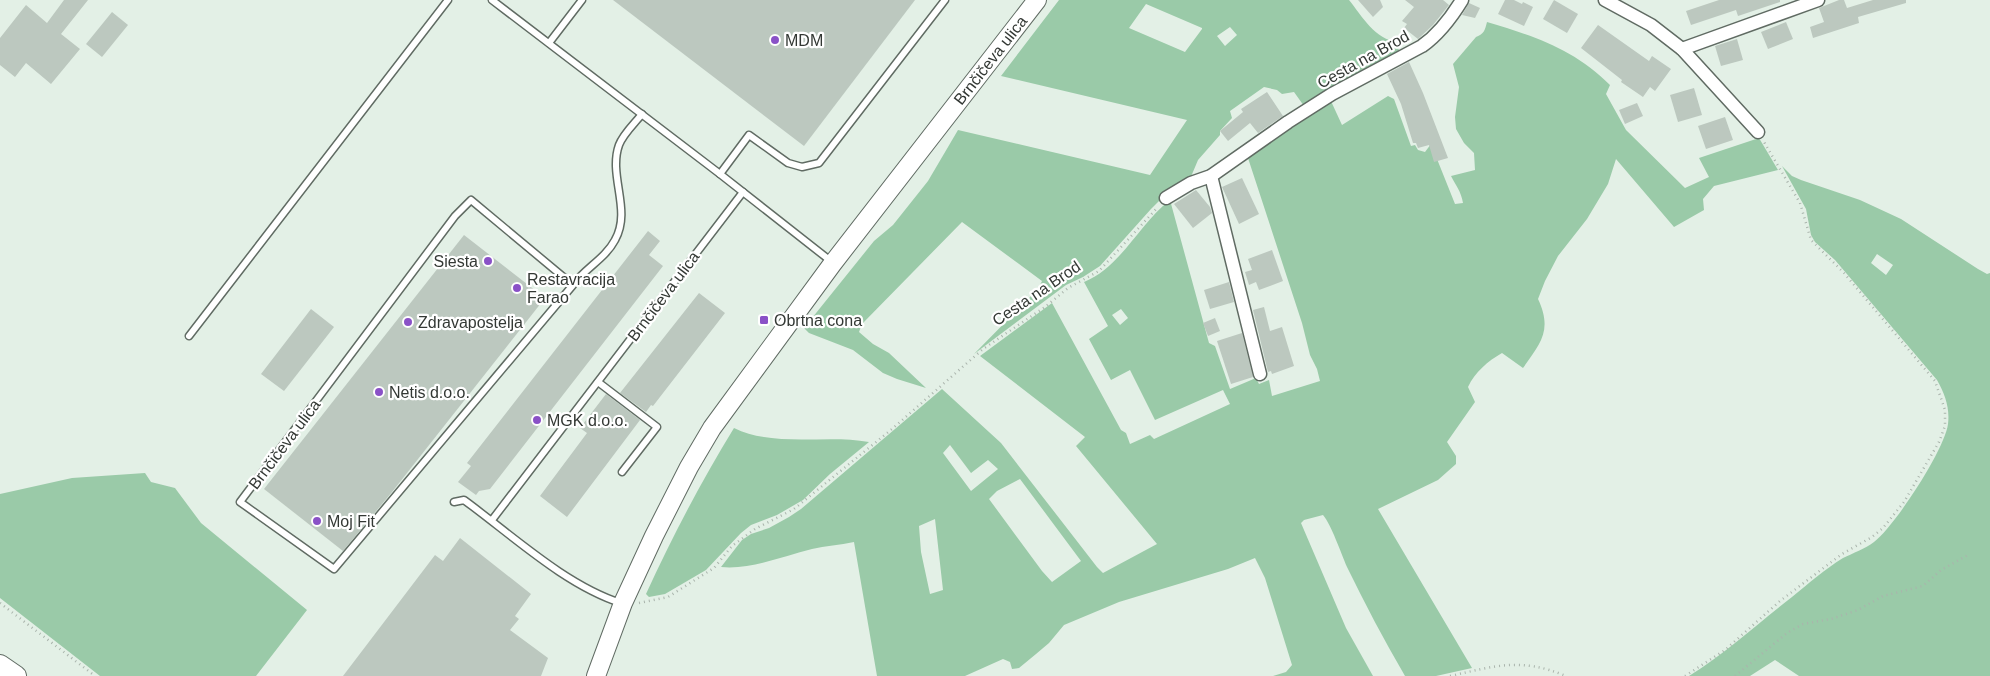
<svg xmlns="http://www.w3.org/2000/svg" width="1990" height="676" font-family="Helvetica,sans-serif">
<rect width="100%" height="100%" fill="#e3f0e6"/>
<g fill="#9acaa8" fill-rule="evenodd">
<path d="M1059 0H1349C1362 16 1375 40 1398 42L1399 52 1304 106 1294 92 1282 94 1277 90 1264 87 1230 111 1232 118 1220 131V135L1198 160 1190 179 1167 193 1151 209 1100 266 1083 277 1066 285 974 354 1038 289 1042 281 962 222 862 324 859 332 873 344 889 353 926 388 897 379 883 373 853 350 809 333 804 328 874 241 893 225 928 181 958 130 1150 175 1187 120 1001 76ZM1146 4 1202 28V29L1185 52 1129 28ZM1230 27 1237 35 1225 46 1217 36Z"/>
<path d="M1487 22C1534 36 1574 49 1610 85L1606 94 1626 130 1685 188 1709 177 1699 158 1759 138 1778 170 1714 186 1703 199 1704 210 1674 227 1616 159 1608 184 1587 219 1558 256 1545 281 1538 299C1553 331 1540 343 1523 368L1502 353C1488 361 1475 372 1468 387L1475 402 1447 442 1456 456V464L1438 480 1378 509 1472 668 1436 676H1405C1384 640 1365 604 1347 567 1341 553 1331 524 1323 515L1304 520 1301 523 1346 628 1373 676H1273L1286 672 1292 665 1265 578 1255 558 1228 569 1119 602 1064 625 1049 643 1036 654 1019 668 1012 669 1010 662 1003 659 965 676H877L854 542C840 545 825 546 812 549 783 556 751 570 721 567L742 540 751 534 769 528 789 517 801 509 942 389 1001 443 1097 567 1103 573 1157 544 1076 446 1085 437 980 356 1052 303 1121 430 1126 433 1130 444 1150 435 1154 439 1230 404 1223 390 1155 420 1130 370 1111 380 1089 339 1108 326 1084 282C1121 267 1139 224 1170 200L1209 343 1215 346 1230 389 1256 378 1259 384 1269 380 1272 396 1320 381 1317 369 1310 355 1302 323 1247 155 1330 99 1342 125 1388 96 1394 99 1411 146 1415 145 1418 150 1425 152 1431 144 1455 204 1463 203C1461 191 1456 186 1451 176L1475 170 1474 153 1464 143 1456 129 1455 117 1459 87 1453 64 1476 37C1484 34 1485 30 1487 22ZM1121 309 1128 318 1120 325 1112 315ZM950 445 971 473 988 460 998 469 971 491 943 453ZM1020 479 1081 561 1052 582 1042 571 989 499 997 491ZM935 519 943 590 930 594 921 552 919 526Z"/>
<path d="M1782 166 1792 176 1801 180 1860 200 1901 219 1978 269 1987 274 1990 273V676H1799L1775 660 1750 676H1689C1726 653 1757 624 1792 597 1808 584 1825 569 1843 558 1853 553 1865 549 1874 542 1895 526 1945 449 1948 424 1950 408 1945 394 1937 380L1835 260 1815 242 1811 235 1806 209ZM1877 254 1893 265 1886 275 1871 263Z"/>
<path d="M734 428C775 448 827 434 869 442L830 474 803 500 777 515 751 525 741 533 706 570 665 594 649 597 646 594C672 537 701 482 734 428Z"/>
<polygon points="145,473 151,482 175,488 201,523 307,610 256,676 100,676 0,598 0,494 72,478"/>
</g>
<g fill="#bcc8bf">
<polygon points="64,0 88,0 61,34 80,49 51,84 26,63 15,77 0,65 0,38 26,5 47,23"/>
<polygon points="613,0 915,0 804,146"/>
<polygon points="1358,0 1380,0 1383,7 1373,17"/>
<polygon points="1405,0 1443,0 1449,5 1433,25 1418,39 1404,28 1407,24 1402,21 1414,7"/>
<polygon points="1505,0 1514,0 1522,4 1523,2 1533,7 1524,26 1498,14"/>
<polygon points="1554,0 1578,14 1567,33 1543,19"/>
<polygon points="1719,0 1780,0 1780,2 1738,16 1736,10 1691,25 1686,11"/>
<polygon points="1839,0 1844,0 1847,8 1873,0 1906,0 1906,3 1858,17 1859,23 1813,38 1810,27 1824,22 1819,8"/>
<polygon points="1469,3 1480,8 1475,18 1462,15"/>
<polygon points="112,12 128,25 102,57 86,44"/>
<polygon points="1786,22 1793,39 1768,49 1761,32"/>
<polygon points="1598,25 1649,61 1652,56 1671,69 1655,91 1650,87 1643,97 1621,82 1622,80 1581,48"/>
<polygon points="1737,39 1743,60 1721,66 1715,46"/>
<polygon points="1409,62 1423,93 1448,158 1434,162 1429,145 1418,148 1416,143 1413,143 1401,104 1387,74"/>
<polygon points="1694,88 1702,115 1678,122 1670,95"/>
<polygon points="1267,92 1283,116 1258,133 1250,123 1228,141 1220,131 1243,112 1241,109"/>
<polygon points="1637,103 1643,116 1625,124 1619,110"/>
<polygon points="1725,117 1733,140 1706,149 1698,126"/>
<polygon points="1242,178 1259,214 1239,224 1222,187"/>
<polygon points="1196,190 1210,207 1212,213 1193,228 1174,204"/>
<polygon points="648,231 660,241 649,255 663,266 490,489 479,491 476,495 458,482 471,466 467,463"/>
<polygon points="464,235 545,298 392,492 343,551 264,489"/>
<polygon points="1272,250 1283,281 1259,290 1256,282 1249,285 1245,272 1252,270 1248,259"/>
<polygon points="1229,282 1234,302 1210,309 1204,290"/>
<polygon points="699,293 725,313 653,406 651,405 646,412 620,393"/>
<polygon points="1264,307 1270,331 1282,327 1294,366 1272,374 1271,371 1268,372 1253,310"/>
<polygon points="311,309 334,327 284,391 261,374"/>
<polygon points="1215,318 1220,331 1208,336 1203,323"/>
<polygon points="1242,333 1253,377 1231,384 1217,341"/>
<polygon points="606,394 640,420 567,517 540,496 587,433 580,428"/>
<polygon points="460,538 531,594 515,616 519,619 510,630 548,658 541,676 343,676 435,555 443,561"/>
</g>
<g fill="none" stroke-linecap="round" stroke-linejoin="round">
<g stroke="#606b63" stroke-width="9">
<g id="lane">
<polyline points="492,0 720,174 832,262"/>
<polyline points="549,43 582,0"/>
<polyline points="720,174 749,135 788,163 802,167 819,163 945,0"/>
<path d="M573 285 334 569 240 502 455 216 471 200 573 285C585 268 605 259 615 240 632 210 608 176 619 145 623 134 635 123 642 114"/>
<polyline points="189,336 448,0"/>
<polyline points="598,382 657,427 622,472"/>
<path d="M454 502 464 500C512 535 565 585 621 603"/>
<polyline points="492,520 743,192"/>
</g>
</g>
<g stroke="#606b63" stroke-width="15">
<g id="street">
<polyline points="1605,0 1651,25 1682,49 1758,132"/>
<polyline points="1682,49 1818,0"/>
<polyline points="1211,176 1260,374"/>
<path d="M1166 198 1191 183 1211 176 1288 122 1332 94 1422 46C1439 34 1451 18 1462 0"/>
</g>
</g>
<g stroke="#606b63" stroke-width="20">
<polyline id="secondary" points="596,676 623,603 654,536 689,467 712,428 833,263 1037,0"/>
</g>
<g stroke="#606b63" stroke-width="22">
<polyline id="primary" points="0,665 16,676"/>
</g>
<g stroke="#aab4ac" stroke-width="2.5" stroke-dasharray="1 4" stroke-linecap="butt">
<polyline points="0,603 95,676"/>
<polyline points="639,603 668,597 714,568 732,546 755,529 794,509 892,429 983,349 1045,307 1068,288 1099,271 1158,207"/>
<path d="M1450 676C1496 666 1520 657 1566 676"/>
<polyline points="1685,676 1725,650 1780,601 1842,554 1872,537 1883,528 1904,502 1939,442 1945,426 1945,410 1935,381 1844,273 1811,240 1800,203 1764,142"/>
<polyline points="1735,676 1787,633 1803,624 1831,619 1858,610 1883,596 1923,586 1941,570 1968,555"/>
</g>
<use href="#lane" stroke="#fff" stroke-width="6"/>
<use href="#street" stroke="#fff" stroke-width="12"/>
<use href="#secondary" stroke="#fff" stroke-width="18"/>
<use href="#primary" stroke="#fff" stroke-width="20"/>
</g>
<g fill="#8a51c7" stroke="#fff" stroke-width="2">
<circle cx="775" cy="40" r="5"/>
<circle cx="488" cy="261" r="5"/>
<circle cx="517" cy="288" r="5"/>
<rect x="759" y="315" width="10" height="10" rx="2.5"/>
<circle cx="408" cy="322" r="5"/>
<circle cx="379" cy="392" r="5"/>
<circle cx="537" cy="420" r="5"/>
<circle cx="317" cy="521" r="5"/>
</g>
<g text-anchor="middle" stroke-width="4.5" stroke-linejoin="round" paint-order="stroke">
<g font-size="16" fill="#333834" stroke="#fff" text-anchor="start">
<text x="785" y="46">MDM</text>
<text x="478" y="267" text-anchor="end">Siesta</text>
<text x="527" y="285">Restavracija<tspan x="527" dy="18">Farao</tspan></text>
<text x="774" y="326">Obrtna cona</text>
<text x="418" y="328">Zdravapostelja</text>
<text x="389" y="398">Netis d.o.o.</text>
<text x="547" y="426">MGK d.o.o.</text>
<text x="327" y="527">Moj Fit</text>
</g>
<g font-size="16" fill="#333834" stroke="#fff">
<text transform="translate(1363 59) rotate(-29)" y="6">Cesta na Brod</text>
<text transform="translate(990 60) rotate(-52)" y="6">Brnčičeva ulica</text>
<text transform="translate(1036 293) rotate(-34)" y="6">Cesta na Brod</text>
<text transform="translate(663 296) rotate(-53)" y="6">Brnčičeva ulica</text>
<text transform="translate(284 444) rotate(-53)" y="6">Brnčičeva ulica</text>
</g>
</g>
</svg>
